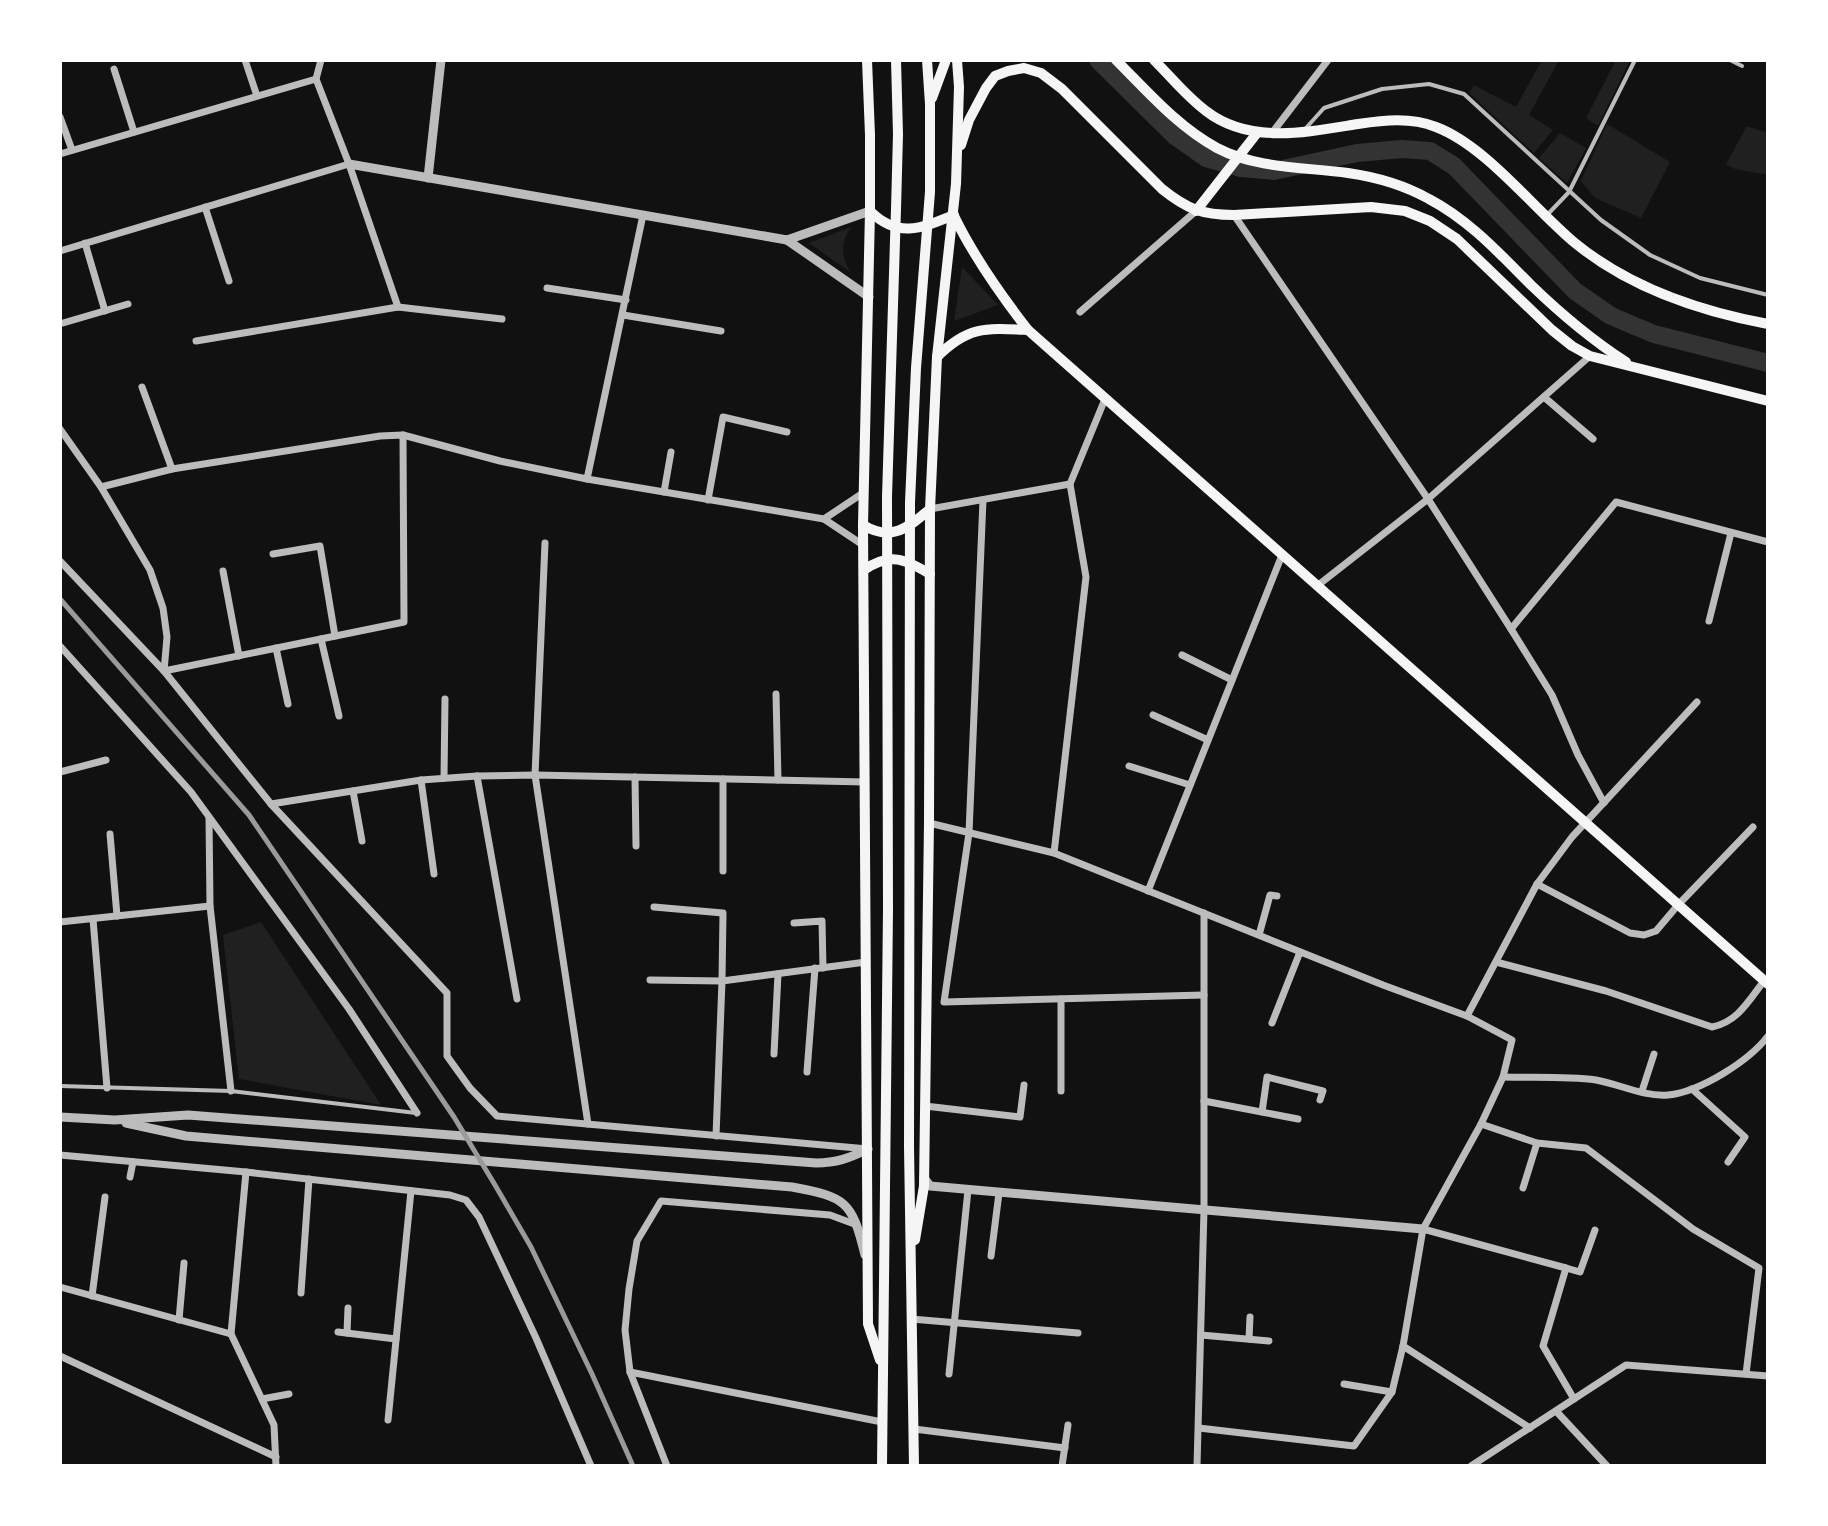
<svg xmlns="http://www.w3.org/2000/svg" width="1828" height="1526" font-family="Literata,serif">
<rect width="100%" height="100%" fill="#111"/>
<g fill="#202020">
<polygon points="1542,60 1559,60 1529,115 1553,130 1534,153 1469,93 1474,85 1516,107"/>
<polygon points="1616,60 1630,60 1598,126 1586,118"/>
<polygon points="1607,124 1670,162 1641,218 1595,198 1581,181"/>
<polygon points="1747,126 1768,133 1768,175 1735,169 1726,164"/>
<polygon points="1560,133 1586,148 1567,183 1539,158"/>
<path d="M851 227C840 244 841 254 850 272L809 243Z"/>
<polygon points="962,267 998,305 954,321"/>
<polygon points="261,922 381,1105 239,1079 223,935"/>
</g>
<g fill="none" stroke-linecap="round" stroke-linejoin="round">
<polyline stroke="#333" stroke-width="18" points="1098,60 1176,137 1206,158 1241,168 1274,171 1357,153 1402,149 1430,151 1454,166 1575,291 1611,316 1654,334 1768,363"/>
<g stroke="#bcbcbc" stroke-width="4">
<polyline points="1730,60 1742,66"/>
<polyline points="1306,128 1324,108 1382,89 1429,84 1464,94 1601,220 1650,255 1700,278 1768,295"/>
<polyline points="1548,214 1569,192 1635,60"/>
<polyline points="60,1086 231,1091 416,1113"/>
</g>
<g stroke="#bcbcbc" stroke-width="7">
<polyline points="245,60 257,96"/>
<polyline points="321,60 316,79 349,164 398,307"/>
<polyline points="114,69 134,132"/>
<polyline points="60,117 72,150"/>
<polyline points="1272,133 1328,60"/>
<polyline points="60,154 316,79"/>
<polyline points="205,207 229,281"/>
<polyline points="1234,215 1428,499 1511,629 1552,695 1578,755 1604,803"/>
<polyline points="85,243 105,311"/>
<polyline points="60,251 349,164"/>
<polyline points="547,288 626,300"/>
<polyline points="1080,312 1196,211"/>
<polyline points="623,315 721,331"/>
<polyline points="63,323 128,304"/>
<polyline points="196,341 398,307 502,319"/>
<polyline points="142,387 172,469"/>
<polyline points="1544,397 1593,439"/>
<polyline points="60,429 101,487 150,570 163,608 167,637 164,671 271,804 447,993 447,1056 470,1088 497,1116 868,1149"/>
<polyline points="587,479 643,215"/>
<polyline points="101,487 172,469 380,436 403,435 500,461 587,479 824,519 863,545"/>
<polyline points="664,492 671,452"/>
<polyline points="708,500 723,417 787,432"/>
<polyline points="983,500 969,833 944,1002 1204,995"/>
<polyline points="930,509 1070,484"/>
<polyline points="824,519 863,493"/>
<polyline points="545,543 535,775 588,1124"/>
<polyline points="273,554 320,546 335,636"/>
<polyline points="60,561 164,671 404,622 403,435"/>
<polyline points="223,571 239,656"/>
<polyline points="1317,586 1428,499 1590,356"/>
<polyline points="1709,621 1731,533"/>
<polyline points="1511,629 1616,502 1768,542"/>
<polyline points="321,639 339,716"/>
<polyline points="60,646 191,792 349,1009 417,1113"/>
<polyline points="276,648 288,704"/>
<polyline points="1182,655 1232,680"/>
<polyline points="776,694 778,780"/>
<polyline points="1153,715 1208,740"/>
<polyline points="1129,766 1190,785"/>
<polyline points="60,772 106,760"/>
<polyline points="477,776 517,999"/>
<polyline points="635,777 636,846"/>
<polyline points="444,778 445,699"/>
<polyline points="723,779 723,871"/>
<polyline points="421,780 434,874"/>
<polyline points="353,791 362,841"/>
<polyline points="271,804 421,780 477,776 535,775 865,782"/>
<polyline points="209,818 210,906 231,1091"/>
<polyline points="929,823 1054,853 1383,985 1467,1016 1512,1040 1503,1077 1481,1124 1423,1229 1403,1346 1392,1392 1354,1446 1199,1428"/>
<polyline points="110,834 117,916"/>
<polyline points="1054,853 1086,577 1070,484 1105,399"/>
<polyline points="1537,884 1630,933 1644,935 1656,931 1678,905 1753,827"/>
<polyline points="1148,891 1282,555"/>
<polyline points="654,907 723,913 722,981 716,1136"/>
<polyline points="93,919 107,1088"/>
<polyline points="60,922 210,906"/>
<polyline points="794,923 822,921 823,968"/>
<polyline points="1259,935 1270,895 1277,896"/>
<path d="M1496 962 1606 991 1712 1027C1738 1022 1749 1000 1764 981"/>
<polyline points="650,980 722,981 866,962"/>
<polyline points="1061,999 1061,1091"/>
<polyline points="1467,1016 1537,884 1572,837 1697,702"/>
<polyline points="1272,1023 1300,952"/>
<polyline points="774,1054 778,974"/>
<polyline points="807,1072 815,968"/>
<path d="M1503 1077C1533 1078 1566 1076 1596 1080 1619 1084 1644 1097 1668 1095 1700 1092 1749 1061 1768 1036"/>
<polyline points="1692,1089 1745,1137 1728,1162"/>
<polyline points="1642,1091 1654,1054"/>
<polyline points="1204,1101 1298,1119"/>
<polyline points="925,1106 1020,1117 1024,1085"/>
<polyline points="1262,1112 1267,1077 1323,1091 1320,1100"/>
<polyline points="1481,1124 1537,1143 1586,1148 1693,1229 1759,1268 1746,1374"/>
<polyline points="60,1155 246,1172 450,1195 466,1200 479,1217 536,1338 591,1466"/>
<polyline points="246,1172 231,1334 274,1425 276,1466"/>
<polyline points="130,1177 133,1162"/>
<polyline points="1523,1188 1537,1143"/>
<polyline points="1423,1229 1566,1268 1543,1346 1574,1399"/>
<polyline points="991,1256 999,1193"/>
<polyline points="1566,1268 1580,1272 1595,1230"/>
<polyline points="60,1287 231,1334"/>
<polyline points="301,1293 309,1179"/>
<polyline points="92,1296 105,1197"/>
<polyline points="911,1319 1078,1333"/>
<polyline points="179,1320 184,1263"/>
<polyline points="338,1332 396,1339"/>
<polyline points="347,1333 348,1308"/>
<polyline points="1201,1335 1269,1341"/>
<polyline points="1249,1339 1250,1317"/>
<polyline points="1403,1346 1530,1428"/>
<polyline points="60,1356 276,1457"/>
<polyline points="630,1372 882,1422"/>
<polyline points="949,1374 968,1190"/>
<polyline points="1344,1384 1392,1392"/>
<polyline points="262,1399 289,1394"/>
<polyline points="1556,1411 1607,1466"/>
<polyline points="388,1420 411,1191"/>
<polyline points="914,1429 1065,1448"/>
<polyline points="667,1466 630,1372 625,1330 629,1289 637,1241 661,1201 830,1215 857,1225"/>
<polyline points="1062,1466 1068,1425"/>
<polyline points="1197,1466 1204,1210 1204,913"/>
<polyline points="1471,1466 1626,1365 1768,1376"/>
</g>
<g stroke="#bcbcbc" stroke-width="9">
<polyline points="349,164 787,240 870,211"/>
<polyline points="428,178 441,60"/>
<polyline points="787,240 869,297"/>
<path d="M60 1117 115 1120 188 1115 816 1163C836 1163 850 1158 868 1149"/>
<path d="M126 1123 186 1136 792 1187C846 1197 852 1201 865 1255"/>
<polyline points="924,1178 930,1186 1423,1229"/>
</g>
<g stroke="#f5f5f5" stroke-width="10">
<polyline points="867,60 870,135 870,211 863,525 868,1324 880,1360"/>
<path d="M1116 60C1147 91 1178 127 1217 148 1257 169 1305 167 1348 173 1376 177 1404 185 1429 199 1469 220 1499 253 1531 285 1560 313 1592 340 1626 362"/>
<path d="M1154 60C1171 77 1187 97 1206 111 1250 145 1308 132 1358 124 1384 120 1411 117 1436 127 1486 146 1533 208 1575 243 1630 288 1698 311 1768 324"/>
<polyline points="932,98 946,60"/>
<path d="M961 145 969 120 986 88 995 76 1008 71 1024 68 1041 73 1062 89 1162 189C1187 209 1202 215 1234 215L1371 207 1405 211 1430 221 1457 239 1552 330 1572 346 1590 356 1768 401"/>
<path d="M870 211C898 239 922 228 954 215"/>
<polyline points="1196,211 1257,133"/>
<path d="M954 216C974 257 1000 294 1028 330L1768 984"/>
<path d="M937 357C968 326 986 328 1028 330"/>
<path d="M863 525C891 542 908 528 930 509"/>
<path d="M864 570C890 552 905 559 930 574"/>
<polyline points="915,1240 924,1186 929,823 930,509 937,357 956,184 959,87 957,60"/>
<polyline points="882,1466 888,909 887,497 896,209 898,134 896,60"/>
<polyline points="914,1466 909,1147 910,502 916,368 930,192 930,104 927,60"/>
</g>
<polyline stroke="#9a9a9a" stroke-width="5" points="60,599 249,815 454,1117 495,1185 531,1247 592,1374 633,1466"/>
</g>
<rect width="1828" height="1526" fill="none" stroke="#ffffff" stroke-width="124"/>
</svg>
